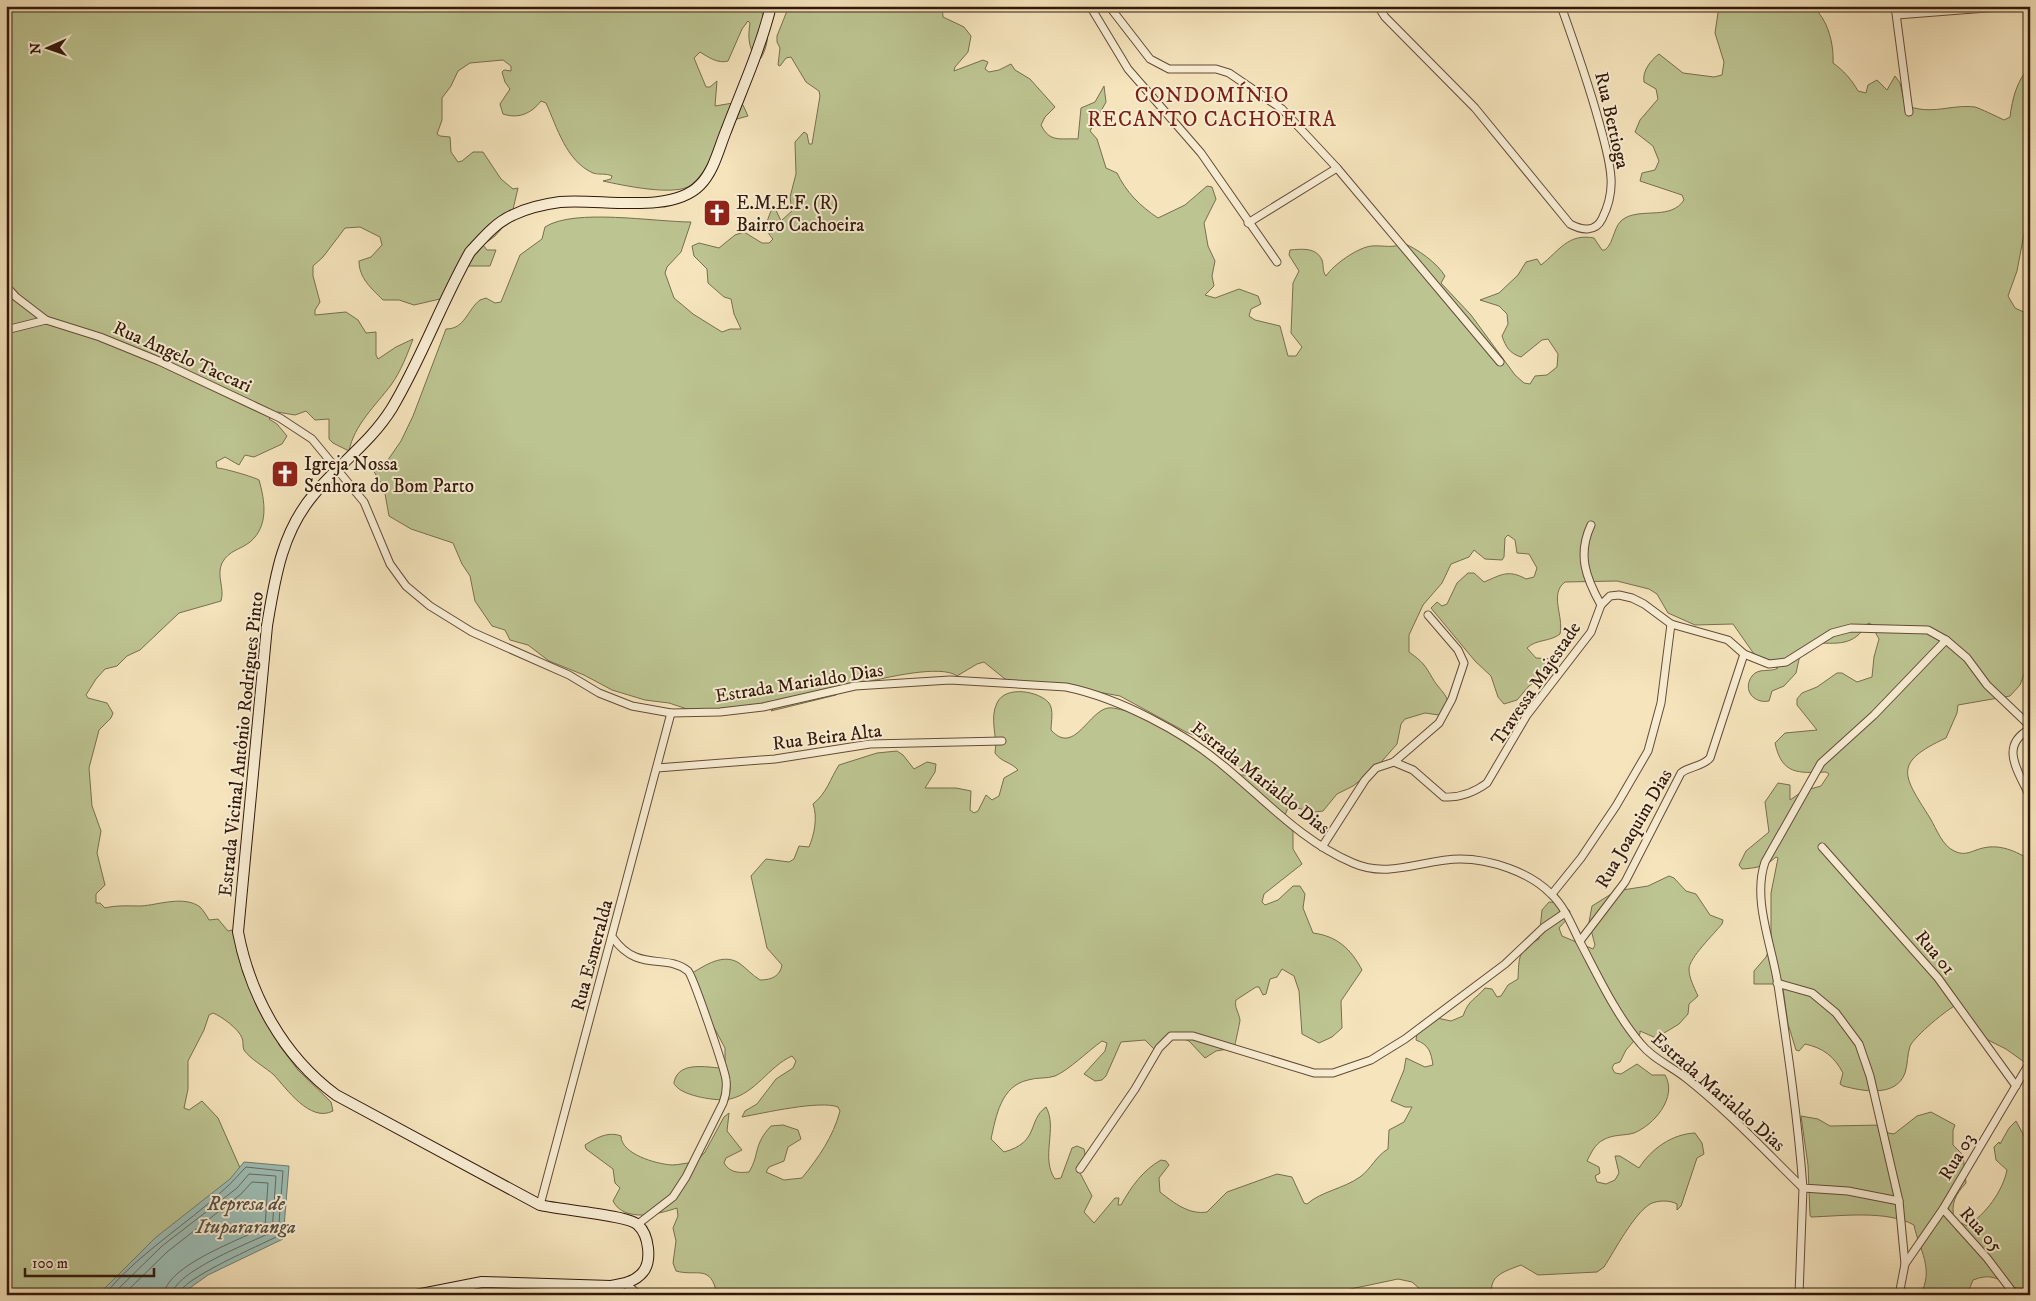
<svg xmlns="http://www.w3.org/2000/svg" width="2036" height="1301" font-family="'IM FELL DW Pica',serif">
<rect width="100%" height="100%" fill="#f5e4bc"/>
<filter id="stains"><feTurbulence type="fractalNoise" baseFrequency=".004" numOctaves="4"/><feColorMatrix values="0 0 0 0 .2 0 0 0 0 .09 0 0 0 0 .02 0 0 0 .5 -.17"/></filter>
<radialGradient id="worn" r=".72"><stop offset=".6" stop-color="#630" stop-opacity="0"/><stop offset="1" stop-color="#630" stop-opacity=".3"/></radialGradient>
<g fill="#bcc491" stroke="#786e4e">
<path d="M6 6H733L732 9H758C772 20 769 45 761 58H756C748 46 748 37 750 23L748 21 742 29 728 61C718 64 708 57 700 52L694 58 706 87H710L717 81 715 106 739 102 743 105 748 116 726 122C717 143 709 171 691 185 676 197 621 185 603 181L611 179 612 176C606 173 599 175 593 173 566 161 557 127 546 103L541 101C531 114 518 119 503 114L500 104 510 89 505 82 502 72 504 70 511 71V66L503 60 470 63 458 71 451 86 442 98V120L437 134 440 136 450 137 451 152 458 162 462 161 473 152H483L501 179 513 189 518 188 511 218 495 236 483 245 487 250H496L490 266H468L453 291 440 299 414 305 399 300H383C371 288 359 278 359 261L371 257 382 245 380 237 360 227 345 228 323 257 313 266V276L320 302 315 310V315L346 312 358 320 366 333 376 332V355L378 359 396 347 413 339C407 355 401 371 391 385 376 405 354 425 349 451L333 443 329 439V419L315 420 306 411 295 415 277 412 269 419 277 424 287 436 282 444 254 457 245 455 239 465 225 457 216 462 217 468C223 468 254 477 259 480 265 501 269 526 250 542 240 550 229 550 222 563 216 576 225 588 221 601L179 613 140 650 127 656 117 666 105 669 96 679 86 695 88 698 107 703 113 713 111 718 99 730 89 768 92 806 101 831 97 853 105 885 96 894V903H100L105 908C117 905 128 906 141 906 158 905 184 895 200 907 203 910 207 916 209 920L218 919 228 931 232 930 244 975 270 1019 279 1045 298 1070 331 1102 333 1111C310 1123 286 1088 274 1075 265 1067 250 1059 244 1050 242 1046 244 1042 242 1038 239 1029 221 1016 213 1013L209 1015 204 1030 188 1061V1089L184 1108 189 1110 202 1101 218 1118 241 1170 102 1295H6Z"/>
<path d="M789 6H942L943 17 964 27 971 36 968 52 955 67 954 71 983 60 988 62 985 69 989 72 999 70 1011 64 1015 70 1030 79 1055 107 1045 117 1041 125C1050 143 1060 138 1078 139L1081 108 1095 102 1104 86 1106 102 1090 131 1097 139 1106 168 1117 173C1126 192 1140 206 1158 218L1185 205 1207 186 1212 187 1216 199 1204 223 1208 246 1215 261 1212 276 1214 286 1205 295 1215 298 1239 289 1258 296 1261 304 1251 309 1249 316 1255 320 1280 326 1288 356H1296L1302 347 1291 333 1293 283 1299 271 1289 255 1290 250C1302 249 1316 247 1322 260 1324 266 1322 271 1326 276 1333 265 1358 247 1372 246 1384 245 1393 249 1403 243 1418 249 1437 263 1445 276L1441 283 1471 315 1515 375 1524 383 1530 384 1535 376 1547 375 1557 367 1558 354 1548 339 1542 340 1521 357C1509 353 1506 347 1502 336L1508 324 1507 314 1499 306 1480 300 1499 293 1518 275 1526 262 1537 259 1541 265C1559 251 1568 233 1594 238L1602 250H1605C1615 242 1613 224 1625 218 1643 208 1671 220 1684 200L1682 195 1640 181 1642 173 1655 170 1659 161 1653 146 1635 132 1640 120 1658 99 1656 89 1644 82C1642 71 1651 60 1659 54L1683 73 1714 77 1722 75 1724 62 1715 33 1719 6H1812C1828 19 1834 44 1833 63 1843 70 1852 80 1858 91L1866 93 1868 85 1877 80 1887 90 1895 76 1900 83 1905 105C1932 116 1950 104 1975 107 1979 108 1998 117 2004 120L2010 117C2012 100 2017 79 2030 67V216L2027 218 2017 271 2008 296 2015 308 2030 315V658L2020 685 2010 696 1958 705 1957 713 1946 738C1892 763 1903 775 1930 818 1937 830 1942 845 1954 851 1966 857 1973 850 1983 848 2000 844 2016 851 2030 860V1057L2027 1064 2006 1049 1982 1037 1958 1004C1947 1009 1915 1036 1910 1046 1907 1055 1908 1064 1905 1073 1896 1098 1862 1091 1843 1086L1840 1084 1843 1073C1834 1056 1823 1048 1805 1044L1799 1051 1796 1050 1788 1024 1783 989 1773 984H1754V971L1766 957 1771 945V893L1778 858 1776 857C1765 867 1756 868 1742 869L1739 865 1746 851 1769 832 1765 802 1778 783 1790 785V800L1803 791 1821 786 1829 774 1826 772C1798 773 1782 775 1775 743L1785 733 1817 730 1797 705V699L1802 693 1817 687 1837 673H1842L1857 682 1872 677 1874 657 1879 639 1870 623 1867 624C1853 647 1838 643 1812 643L1800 655 1796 673 1784 686 1772 691 1769 701C1754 704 1742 690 1752 676 1759 667 1770 673 1778 668L1754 654 1733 624 1695 625 1668 613 1657 594 1649 589 1617 581 1565 582C1549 594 1564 616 1560 634 1550 642 1536 639 1527 648L1536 658 1553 659 1552 664 1545 675 1529 686 1517 700 1504 704 1498 697 1491 676 1475 661 1431 608 1437 602 1442 606 1447 604 1457 583 1468 573H1474L1484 582C1501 575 1508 569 1526 579L1534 577 1537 568 1529 554 1517 553 1515 540 1508 535 1505 538 1504 557 1502 560 1485 559 1474 550 1469 557 1451 564 1442 583 1423 605 1409 635V652C1424 663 1424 664 1433 679 1440 692 1459 702 1439 715L1425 713 1405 719 1401 724 1397 744 1376 768 1353 786 1337 794 1323 811 1315 812 1292 807 1288 808 1285 815 1293 832V849L1302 864 1264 894 1262 902 1265 905 1278 900 1293 886H1300L1305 894 1303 908 1313 933C1337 936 1351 949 1362 970L1341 1001 1342 1028 1332 1037 1319 1043 1302 1034 1299 991 1294 976 1282 969 1277 977 1270 979 1266 994 1263 995 1259 987H1256L1236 1000C1234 1007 1239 1013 1240 1020 1240 1022 1235 1045 1234 1048L1216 1051 1205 1058 1189 1041 1177 1036 1155 1050 1145 1040 1121 1042 1106 1076 1102 1080 1095 1081 1084 1074 1105 1051 1107 1043 1102 1041C1088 1051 1069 1070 1055 1076 1047 1079 1037 1077 1028 1080 1001 1086 996 1116 991 1139L1004 1152C1040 1142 1027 1121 1046 1107 1058 1128 1040 1158 1055 1179L1061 1178 1072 1148 1077 1146 1084 1149 1085 1154 1080 1173 1092 1196 1084 1212 1094 1223 1115 1198H1119L1118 1205H1121C1131 1187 1143 1170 1161 1160L1166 1161 1169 1165 1159 1178 1160 1192C1174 1203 1189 1215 1207 1212L1227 1192 1277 1174 1292 1177 1304 1203 1307 1204C1322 1191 1343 1189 1360 1177 1371 1169 1376 1156 1388 1149L1389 1130 1404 1122 1412 1107H1405L1391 1101 1404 1070 1406 1058 1425 1067 1433 1065C1431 1052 1429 1045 1416 1040L1417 1033 1437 1018 1451 1021 1463 1016C1469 999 1475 1000 1485 988L1492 989 1497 997 1501 996 1508 985 1518 979C1519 956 1518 950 1539 939L1542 910 1549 902 1560 903 1570 911 1569 917 1559 928 1562 936 1593 949 1595 945 1589 922 1592 906 1616 891 1648 886 1669 876 1674 878 1686 891 1696 894 1710 915 1723 920 1722 924C1714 934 1689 958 1689 969 1689 978 1694 987 1698 996L1689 1004 1688 1014 1679 1024 1656 1038 1640 1031V1034L1626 1050 1620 1062 1614 1064 1612 1068 1615 1073 1621 1074 1637 1064 1652 1075H1665C1678 1097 1654 1125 1634 1133 1624 1136 1613 1134 1603 1140 1595 1144 1591 1153 1587 1161L1599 1167 1600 1173 1595 1176 1597 1182 1606 1184 1615 1180 1619 1173 1615 1156H1620L1639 1168C1651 1149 1672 1134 1695 1133L1702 1143 1704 1154 1697 1158 1681 1206 1677 1210V1204C1670 1200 1658 1200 1650 1204 1633 1215 1615 1250 1604 1267L1597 1272 1538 1275 1521 1265C1506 1271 1488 1275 1492 1295H1427L1412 1282 1398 1279 1322 1295H717C711 1263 697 1277 676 1271L673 1263 676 1241 673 1228 678 1216 677 1208C659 1214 624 1223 613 1201L620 1188 615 1183 613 1169 586 1149 585 1145C596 1138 608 1131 621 1136 621 1154 656 1164 672 1165 680 1165 687 1162 695 1163L705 1152 724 1117 729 1113 727 1131 742 1150 726 1158 724 1163C730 1173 739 1173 749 1172 760 1154 753 1145 771 1126L783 1125 798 1130 801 1139 788 1147 784 1161 769 1167 766 1172 784 1180 802 1178C819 1157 833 1137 840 1111L838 1107C820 1100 764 1113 742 1117L745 1111 757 1104 776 1079 793 1068 796 1061 792 1056C768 1067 756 1093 730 1099 719 1102 683 1096 676 1086 673 1084 674 1082 675 1079 681 1062 706 1067 720 1068L725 1062V1048L710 1020 697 982 692 973C706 965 723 953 739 963 746 968 752 975 760 980 772 980 780 976 782 965L767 948 751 876 766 859 789 862 794 859 799 846 809 847C814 835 818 818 813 804 827 793 830 779 839 765L877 753 897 751 903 755 914 769 927 762 936 764 935 772 925 788H956L971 791 970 810 974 813 978 811 986 795 992 800 999 796 1004 778 1018 770C1011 762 1001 762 995 753 998 737 989 719 997 703 1005 685 1039 691 1049 703 1054 710 1051 722 1051 730 1076 758 1090 704 1113 708 1151 713 1208 755 1241 775H1247L1221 747 1186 732 1120 696 1071 687 1025 686 1005 679 984 662 977 664 957 676C942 664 883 678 864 683 853 682 844 687 836 695L771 711 773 709 770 706 693 711 669 703 645 700 612 690 584 675 549 661 528 645 510 640 505 630 492 626 475 601 470 576 462 564 453 543 411 529 389 516 384 488 373 470 383 467 401 441 413 416 446 329C465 329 467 310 480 300L486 298 495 303 501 302 520 255 542 239 545 227C574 208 655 222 691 222L681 252 667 267 665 273 674 298 693 314 722 332 730 329H741L734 314 731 299 724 297 708 283 707 269 694 256 692 246 699 243 719 248 735 235 744 232 762 243H769L773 239C763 229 767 220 772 209L775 208 781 221 792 211 790 197 796 174 795 142 804 132 807 134 809 144H812L820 96 819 91 806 82 791 57 786 58 780 66 778 65 780 48 777 42V36Z"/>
<path d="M1931 1112 1955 1125 1953 1130V1145L1963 1155 1966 1183C1955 1195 1951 1203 1954 1219L1967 1226C1985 1215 2003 1191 2007 1170L1996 1160 1994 1147 1999 1142 2000 1144 2009 1128 2016 1121 2030 1147V1287C2003 1294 2003 1268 1973 1280L1967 1295H1920C1935 1269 1919 1250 1914 1225 1887 1210 1842 1216 1811 1217L1810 1215 1808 1165 1801 1116 1818 1119 1830 1126 1883 1125 1888 1133 1894 1134 1917 1116Z"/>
</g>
<polygon fill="#9dbeb6" stroke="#737c72" points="244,1162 289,1166 283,1239 208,1275 180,1295 98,1295 155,1238 230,1179"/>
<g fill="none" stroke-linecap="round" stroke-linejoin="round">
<g stroke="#686b60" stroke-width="1">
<path d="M104 1295C145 1245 205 1215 246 1167L283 1171 278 1236C261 1245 180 1279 178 1295"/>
<path d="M112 1295 162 1246 237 1188 249 1174 276 1176 272 1232C252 1242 173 1272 172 1295"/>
<path d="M123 1295 167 1252 241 1194 252 1182 268 1183 265 1227C242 1239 165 1266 164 1295"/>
</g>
<g stroke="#644b37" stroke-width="9">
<g id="street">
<polyline points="1090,6 1128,69 1201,153 1277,262"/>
<polyline points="1109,6 1150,59 1169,69 1216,69 1229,73 1282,109 1337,168 1500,362"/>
<path d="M1378 6 1385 17 1475 108 1570 224C1581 230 1595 233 1602 219 1608 207 1612 192 1611 178 1610 160 1604 140 1599 122 1588 82 1575 45 1561 6"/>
<polyline points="1895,6 1909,112"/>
<polyline points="1897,15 2012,6"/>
<polyline points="1248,223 1337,168"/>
<path d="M6 286 16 297 46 320 100 337 159 361 280 418 312 439 364 502 390 564 406 586 430 606 472 632 569 675 599 693 632 706 671 713 720 712 763 707 855 686 950 680 1066 687C1119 698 1184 732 1225 767 1266 801 1303 842 1353 863 1389 879 1424 859 1460 859 1490 859 1530 872 1551 894 1565 907 1572 926 1580 942 1598 976 1616 1015 1641 1044 1653 1059 1671 1066 1686 1078 1728 1111 1765 1151 1803 1188L1799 1295"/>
<polyline points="6,330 46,320"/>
<polyline points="1601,605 1610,596 1619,595 1632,598 1644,604 1671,624 1728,640 1744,654 1769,664 1786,662 1832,633 1851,628 1928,630 1946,640 1967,658 1987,685 2030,726"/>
<path d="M2030 729C1998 746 2019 772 2030 797"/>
<path d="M1394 762 1413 770 1444 797C1459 798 1475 792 1487 783L1527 715 1591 632 1601 605C1586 578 1577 555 1591 525"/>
<polyline points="657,768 775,759 870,744 1002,741"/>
<polyline points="1322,847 1365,780 1376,768 1394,762 1439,723 1452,699 1464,663 1458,650 1428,615"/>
<polyline points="1822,847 1938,978 2016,1086"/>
<polyline points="1552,894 1581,858 1616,806 1648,751 1661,703 1671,624"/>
<path d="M613 938C638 973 666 953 688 971 693 976 725 1070 726 1080 727 1088 726 1095 723 1103L686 1177 673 1197 638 1224"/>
<path d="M1580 941 1625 882 1681 773C1690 766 1702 767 1710 758L1744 654"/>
<polyline points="1777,983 1812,993 1836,1013 1859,1044 1870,1076 1899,1201 1905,1264 1899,1295"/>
<polyline points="1080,1169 1135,1089 1159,1048 1171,1036 1193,1036 1314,1073 1333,1073 1371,1060 1405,1039 1505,964 1543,928 1565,913"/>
<path d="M1899 1201 1848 1191 1803 1188C1798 1120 1788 1052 1778 985 1772 945 1752 900 1765 862L1821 763 1874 715 1946 640"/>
<polyline points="540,1205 671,713"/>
<polyline points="1943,1209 1987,1258 2015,1295"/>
<polyline points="1905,1264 1943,1209 2030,1062"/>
<polyline points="626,1284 639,1295"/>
</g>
</g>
<g stroke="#33180b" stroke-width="12">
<path id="secondary" d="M416 1295 482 1282 611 1286C623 1284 635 1282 643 1272 652 1261 649 1235 638 1225 629 1215 559 1210 540 1205L336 1095C283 1056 250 995 238 932L267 626C275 577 282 531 315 493 340 463 371 442 392 408 422 358 441 303 470 252 483 238 495 223 513 215 527 208 545 204 560 202 598 198 671 215 700 185 714 171 719 148 726 131 742 89 760 50 771 6"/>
</g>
<use href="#street" stroke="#f8edd3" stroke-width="7"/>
<use href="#secondary" stroke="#f8edd3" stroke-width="10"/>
</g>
<defs>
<g id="church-square" transform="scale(1.4375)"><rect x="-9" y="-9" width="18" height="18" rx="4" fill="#8f2418" stroke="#f8edd3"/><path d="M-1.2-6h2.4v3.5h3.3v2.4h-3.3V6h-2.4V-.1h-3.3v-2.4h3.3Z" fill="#fff"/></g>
</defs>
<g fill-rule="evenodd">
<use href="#church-square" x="717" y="213"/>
<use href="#church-square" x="285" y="474"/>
</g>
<g text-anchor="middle" stroke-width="4" stroke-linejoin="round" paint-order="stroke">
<g font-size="19" fill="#33180b" stroke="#f8edd3">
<text transform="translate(1613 120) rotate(77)" y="7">Rua Bertioga</text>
<text transform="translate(183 356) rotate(24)" y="7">Rua Angelo Taccari</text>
<text transform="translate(799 682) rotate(-9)" y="7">Estrada Marialdo Dias</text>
<text transform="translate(1535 683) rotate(-56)" y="7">Travessa Majestade</text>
<text transform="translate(827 736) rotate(-7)" y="7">Rua Beira Alta</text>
<text transform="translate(240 744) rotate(-84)" y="7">Estrada Vicinal Antônio Rodrigues Pinto</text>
<text transform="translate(1261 777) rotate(38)" y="7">Estrada Marialdo Dias</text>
<text transform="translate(1633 828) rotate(-60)" y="7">Rua Joaquim Dias</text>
<text transform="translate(1936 952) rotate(50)" y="7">Rua 01</text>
<text transform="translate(591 955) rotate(-75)" y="7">Rua Esmeralda</text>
<text transform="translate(1719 1091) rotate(41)" y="7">Estrada Marialdo Dias</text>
<text transform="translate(1956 1156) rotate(-59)" y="7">Rua 03</text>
<text transform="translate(1982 1229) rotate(48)" y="7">Rua 05</text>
</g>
<g font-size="19" fill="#33180b" stroke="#f8edd3" text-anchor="start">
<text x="736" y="209">E.M.E.F. (R)<tspan x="736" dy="22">Bairro Cachoeira</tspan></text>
<text x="304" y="470">Igreja Nossa<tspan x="304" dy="22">Senhora do Bom Parto</tspan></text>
</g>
<g font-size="20" font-style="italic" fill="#585247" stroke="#f8edd3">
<text x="246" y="1210">Represa de<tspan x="246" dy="23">Itupararanga</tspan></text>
</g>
<g font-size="21" letter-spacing="1" fill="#7a1f14" stroke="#f8edd3">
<text x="1212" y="102">CONDOMÍNIO<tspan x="1212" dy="24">RECANTO CACHOEIRA</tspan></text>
</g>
</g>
<rect width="2036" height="1301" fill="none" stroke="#f5e4bc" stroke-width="25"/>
<rect x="8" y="8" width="2021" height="1286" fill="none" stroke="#33180b" stroke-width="2.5"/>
<rect x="12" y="12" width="2011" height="1276" fill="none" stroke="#33180b"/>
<g transform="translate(48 48) rotate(268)" stroke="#f8edd3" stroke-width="4" paint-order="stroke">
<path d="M0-4L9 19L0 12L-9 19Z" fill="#33180b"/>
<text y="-8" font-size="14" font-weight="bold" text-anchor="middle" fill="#33180b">N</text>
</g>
<path d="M25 1268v8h129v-8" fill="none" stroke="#33180b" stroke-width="2.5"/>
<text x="32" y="1268" font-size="15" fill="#33180b" stroke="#f8edd3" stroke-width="4" paint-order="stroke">100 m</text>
<rect width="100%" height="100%" filter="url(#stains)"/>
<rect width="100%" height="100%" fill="url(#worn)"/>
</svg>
